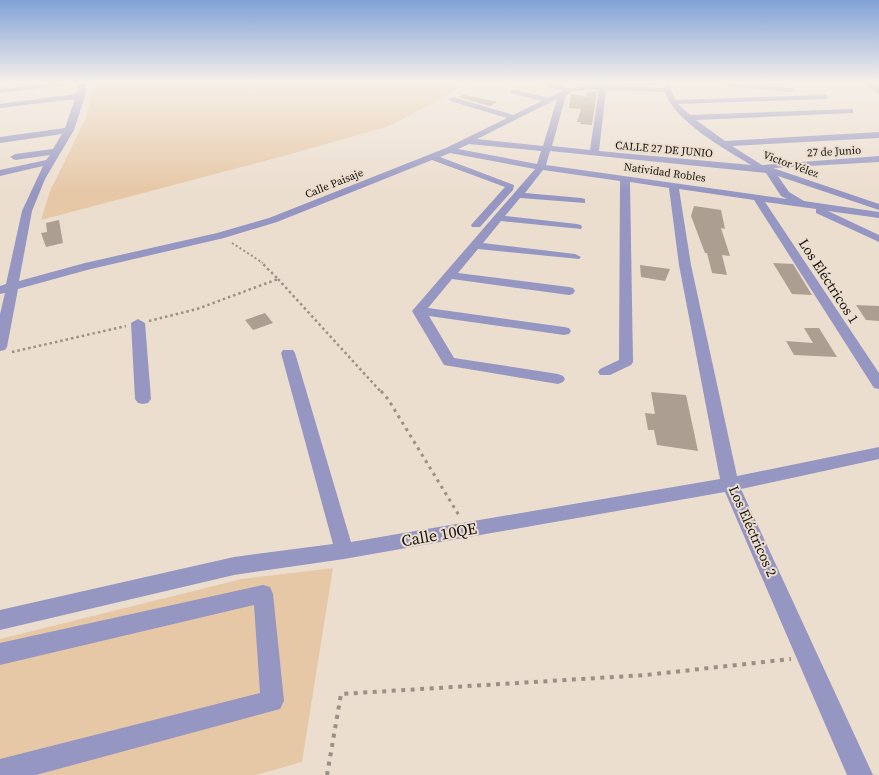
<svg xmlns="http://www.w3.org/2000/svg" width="879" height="775" font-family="'Source Serif 4',serif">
<rect width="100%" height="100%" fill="#ecdecf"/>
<g fill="#e6c8a6">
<polygon points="94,83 469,83 403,119 386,127 280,157 41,220 50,191 86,118"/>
<polygon points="333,568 302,762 256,775 0,775 0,639 242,579"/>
</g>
<g fill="#ac9f91">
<polygon points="597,91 592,125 580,124 581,122 577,122 581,109 569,108 571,94 587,97 585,92"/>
<polygon points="463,95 475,97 497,102 490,106 459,97"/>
<polygon points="694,206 721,210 725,229 721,228 730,256 722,255 727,275 712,273 707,253 705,253 691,216"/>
<polygon points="59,220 63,243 46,247 41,233 47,232 46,223"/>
<polygon points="773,263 793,264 812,295 792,294"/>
<polygon points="640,265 670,269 665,281 641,277"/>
<polygon points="856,305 879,306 879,321 866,320"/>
<polygon points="265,313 273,323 253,330 245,320"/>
<polygon points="804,328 819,328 837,357 794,355 786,341 813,343"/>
<polygon points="651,392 686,395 698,451 657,445 654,430 648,430 645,413 655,414"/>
</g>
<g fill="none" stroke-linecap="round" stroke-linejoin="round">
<polyline stroke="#9a9085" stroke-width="2" stroke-dasharray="2 2.5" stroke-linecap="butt" points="232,243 263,263"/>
<g stroke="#9a9085" stroke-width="2.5" stroke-dasharray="2.5 3" stroke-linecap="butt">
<polyline points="278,279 382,393"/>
<polyline points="149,321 197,309 278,279 261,262"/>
<polyline points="12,352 126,326"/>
</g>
<polyline stroke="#9a9085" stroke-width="3" stroke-dasharray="3 4.5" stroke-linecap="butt" points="381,391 388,399 460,517"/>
<polyline stroke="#9a9085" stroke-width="4" stroke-dasharray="4 5.5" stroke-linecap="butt" points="327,775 341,694 646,675 791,659"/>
<g fill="#9596c2" fill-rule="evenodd">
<polygon points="50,83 72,83 68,85 0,93 0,89"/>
<path d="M80 83H87L85 96 74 130 45 179 32 211 19 281 85 263 217 233 269 218 446 148 507 118 450 101 449 99 453 97 513 115 542 101 511 93V89L548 98 563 91 536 83H548L569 88 594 85 664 88 663 83H669L675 100 825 95 829 97 825 99 678 104 690 115 853 109V113H850L696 120 725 141 879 132V138L732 146 762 165 879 156V162L773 168 879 204V210L778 176 789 192 804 201 879 212V218L828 211 879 235V242L816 213V209L765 202 879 373V389L874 388 754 200 679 189 691 265 737 476 879 447V459L741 489 873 775H847L725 492 344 559 234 575 0 630V610L234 557 333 544 281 353 283 350H293L295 353 351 542 720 479 679 265 669 188 630 182 633 362 631 365 610 375H600L598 372 600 369 619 360 620 181 543 170 525 193 581 198 585 199V203L520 198 505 216 577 224 581 225 582 227 581 229 501 221 483 243 575 254 581 257 579 259 478 249 458 273 569 287 573 288 575 291 573 294 569 295 452 279 428 308 564 327 569 328 571 331 569 334 564 335 429 316 454 358 558 374 563 376 565 379 563 382 558 384 444 365 412 311 535 169 450 153 440 157 514 185 513 190 480 227H472L471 225 505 187 432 160 277 222 224 238 87 270 18 289 7 347 5 350 0 351V314L5 293 0 294V286L6 284 22 211 43 166 0 176V170L46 160 50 155 15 160 10 157 15 154 53 149 62 134 0 143V137L65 128 75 99 0 108V104L76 94ZM599 89 590 150 552 146 566 95 574 91ZM606 90 665 92C674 121 725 149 751 165L599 151ZM557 99 543 146 477 139ZM469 144 541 151 537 164 458 149ZM550 151 766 173 781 196 787 199 546 165Z"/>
<polygon points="724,83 791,88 795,90 791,92 727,86"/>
<polygon points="864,83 872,83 879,88 879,94"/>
<polygon points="138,319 145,323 151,399 148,403 143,404 138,403 135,399 131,323"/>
<polygon points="263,585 270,587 273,594 284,701 280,709 36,775 0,775 0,759 260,693 254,605 0,665 0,643"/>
</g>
</g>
<linearGradient id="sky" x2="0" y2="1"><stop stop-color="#81a2d8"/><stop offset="0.43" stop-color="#f6f0e9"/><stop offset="1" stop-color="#f6f0e9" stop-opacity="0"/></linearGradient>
<rect width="879" height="191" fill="url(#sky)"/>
<g text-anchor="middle" stroke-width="4" stroke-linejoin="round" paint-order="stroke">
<g font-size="11" fill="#15110c" stroke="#ecdecf">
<text transform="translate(664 149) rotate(5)" y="4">CALLE 27 DE JUNIO</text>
<text transform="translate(834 151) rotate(-3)" y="4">27 de Junio</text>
<text transform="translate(791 164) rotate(20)" y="4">Victor Vélez</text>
<text transform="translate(665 172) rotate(8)" y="4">Natividad Robles</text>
<text transform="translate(334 183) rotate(-22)" y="4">Calle Paisaje</text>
</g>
<g font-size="14" fill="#15110c" stroke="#ecdecf">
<text transform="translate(829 281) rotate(57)" y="5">Los Eléctricos 1</text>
<text transform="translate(753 531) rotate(66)" y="5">Los Eléctricos 2</text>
</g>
<g font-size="16" fill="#15110c" stroke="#ecdecf">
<text transform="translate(439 534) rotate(-10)" y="6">Calle 10QE</text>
</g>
</g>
</svg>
